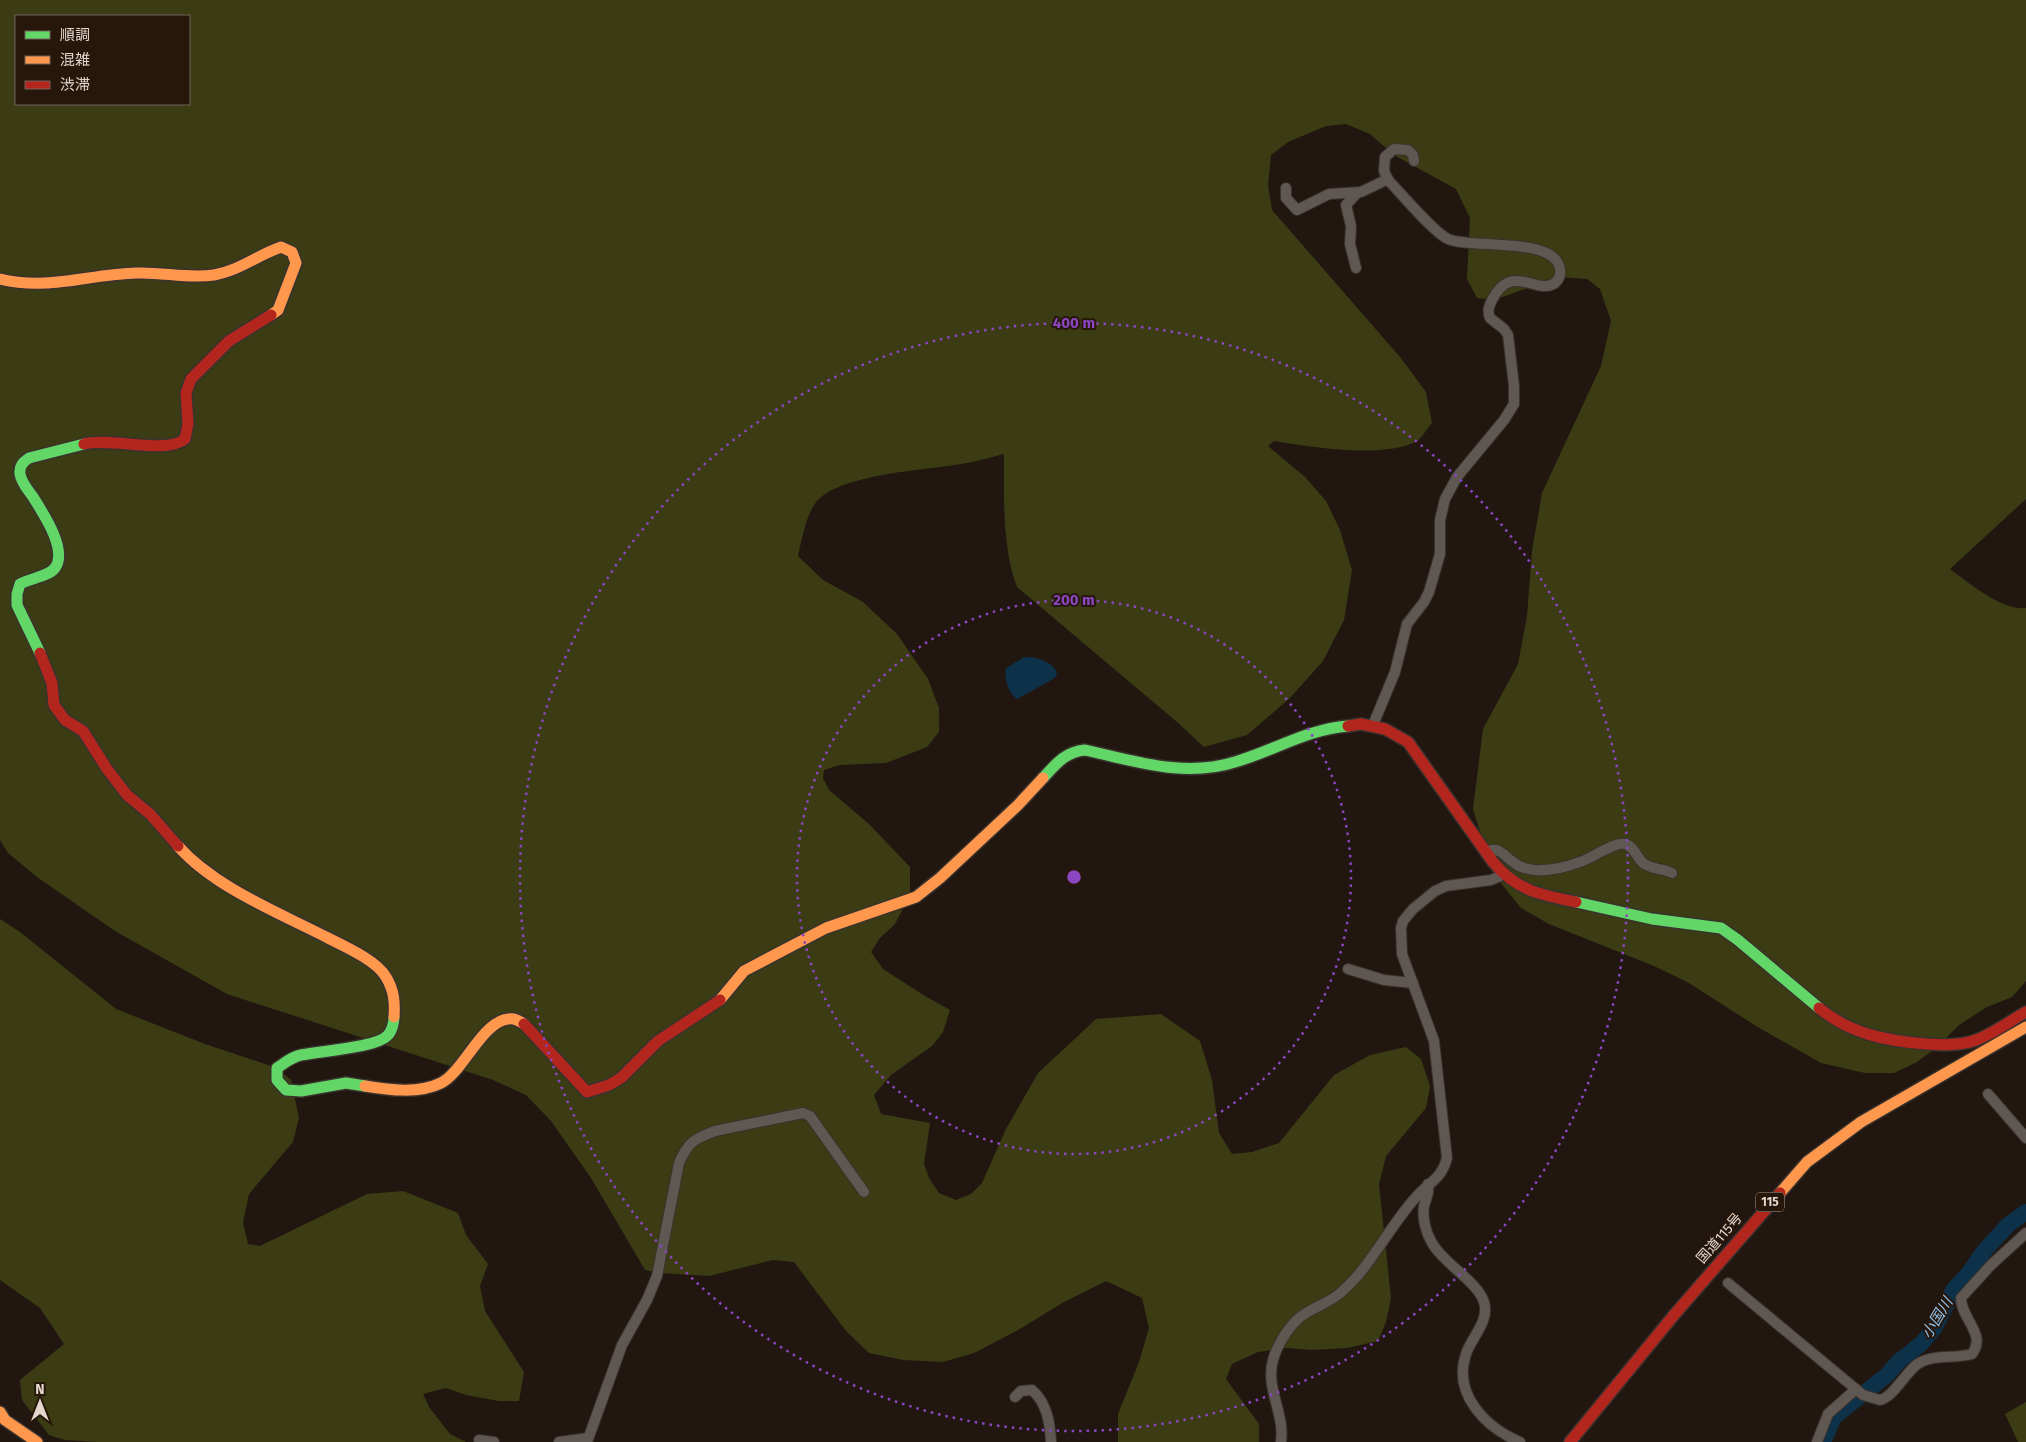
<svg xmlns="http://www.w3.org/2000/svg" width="2026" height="1442" font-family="'Fira Sans','Noto Sans JP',sans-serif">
<rect width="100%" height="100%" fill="#211710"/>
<g fill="#3b3c13" fill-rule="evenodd">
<path d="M0 0H2026V499L1950 569C1969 583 2002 611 2026 608V981L2012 997 1987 1007 1959 1025 1937 1047 1917 1062 1894 1073H1865L1821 1063 1756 1026 1689 983 1654 966 1549 924 1521 908 1492 872 1473 809 1483 729 1518 664 1527 616 1532 551 1542 493 1601 366 1611 321 1600 289 1587 279 1558 277 1494 300 1477 298 1467 279 1470 218 1456 189 1394 155 1370 134 1346 124 1326 126 1288 142 1271 155 1268 185 1272 210 1400 357 1426 392 1432 423C1427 428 1423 437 1417 441 1384 459 1311 447 1274 441L1268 446 1305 477 1326 501 1340 530 1352 570 1344 620 1323 661 1289 699 1247 735 1204 747 1177 722 1017 587C1002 548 1004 497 1004 454 988 458 971 463 955 465 920 470 844 475 819 499 806 511 802 540 798 556L823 580 863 602 897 634 928 679 939 708V732L927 747 886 763 840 765 824 770 823 778 829 790 869 824 910 867V895L895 924 880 938 871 952 883 969 925 996 950 1010 943 1032 932 1046 891 1075 874 1095 881 1114 930 1123 924 1164 929 1178 939 1193 956 1200 971 1194 982 1183 1006 1129 1038 1073 1096 1019 1161 1014 1200 1041 1212 1080 1219 1133 1232 1154 1252 1152 1279 1143 1334 1075 1370 1055 1406 1047 1421 1059 1430 1086 1426 1108 1386 1156 1379 1184 1391 1298 1386 1322 1378 1341 1347 1348 1311 1350 1287 1348 1258 1352 1232 1364 1226 1379 1259 1424V1442H1118V1414L1139 1362 1149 1328 1142 1298 1106 1281 1064 1302 1018 1330 974 1353 943 1362 903 1360 869 1353 846 1331 794 1262 773 1260 709 1276 660 1273 645 1270 591 1178 551 1121 526 1095 493 1080 227 994 115 931 37 877 8 853 0 840ZM16 16H189V104H16Z"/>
<polygon points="0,919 20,932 116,1009 205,1044 277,1068 291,1080 299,1118 293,1142 249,1194 243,1222 248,1244 260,1246 367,1194 403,1191 458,1213 466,1235 488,1264 480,1286 485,1311 524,1372 519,1401 499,1401 466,1395 446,1388 423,1394 429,1407 450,1434 466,1442 97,1442 65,1440 49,1435 22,1400 20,1380 64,1344 40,1308 0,1280"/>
<polygon points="2026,1402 2026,1442 2018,1442 2005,1414"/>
</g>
<path fill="#0e314a" d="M1024 657C1037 657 1052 661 1057 673L1055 678 1017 699C1008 693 1004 679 1006 668Z"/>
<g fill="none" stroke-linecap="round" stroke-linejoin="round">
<polyline stroke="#0e314a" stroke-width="16" points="1823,1442 1834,1417 1887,1375 1899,1361 1921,1344 1935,1327 1954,1289 1968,1274 1984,1251 2008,1225 2026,1212"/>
<g stroke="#39322d" stroke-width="12">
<g id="street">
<polyline points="1286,188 1286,198 1297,210 1329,194 1361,192 1388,179"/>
<polyline points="1356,268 1350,244 1351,226 1346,205 1357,193"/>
<path d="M1373 725 1395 672 1407 624 1424 602 1429 592 1440 554V520L1445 499 1457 477 1504 420 1514 404V386L1508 335 1504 329 1490 318C1487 311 1489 306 1492 300 1512 261 1536 296 1555 283 1559 280 1561 274 1560 269 1555 236 1471 249 1448 239 1433 232 1401 193 1388 180L1384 171 1385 157 1394 149 1408 150 1413 155 1414 161"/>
<path d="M1487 852C1498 844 1507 859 1516 864 1521 868 1527 869 1534 870 1550 871 1564 868 1580 862 1590 859 1616 841 1625 844 1634 846 1637 858 1643 863 1652 870 1663 868 1672 873"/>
<polyline points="1348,969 1384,980 1413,983"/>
<polyline points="1988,1094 2026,1138"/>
<path d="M1428 1184C1430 1193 1426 1198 1424 1206 1422 1218 1426 1233 1432 1243 1444 1264 1478 1282 1484 1302 1490 1321 1471 1338 1466 1354 1452 1395 1487 1428 1520 1442"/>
<path d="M1728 1283 1863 1395 1880 1400C1894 1397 1905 1372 1919 1363 1934 1354 1955 1359 1972 1354 1987 1334 1961 1319 1961 1298L1991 1265 2026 1233"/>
<path d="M1015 1397 1021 1391 1032 1390C1047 1403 1050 1423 1051 1442"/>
<polyline points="479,1440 494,1442"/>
<polyline points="559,1442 588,1438"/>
<path d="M587 1442 622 1345 647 1300 657 1276 679 1163C688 1142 694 1139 715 1131L803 1113 810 1116 864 1192"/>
<path d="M1281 1442C1285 1413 1265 1388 1273 1360 1277 1345 1288 1328 1299 1318 1311 1308 1327 1304 1339 1294 1370 1269 1389 1226 1417 1196 1430 1182 1442 1178 1447 1158L1434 1041 1402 954 1401 928 1403 921 1413 909 1435 891 1446 886 1491 880 1503 875"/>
<polyline points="1817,1442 1828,1414 1856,1389"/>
</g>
</g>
<g stroke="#39322d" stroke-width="14">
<g id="fast">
<path d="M40 653 17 605V594L20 584C30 578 48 577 55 568 68 550 43 513 33 497 28 490 21 482 20 474 19 466 23 462 29 458L84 444"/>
<path d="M1043 778C1056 764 1065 752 1085 750 1135 761 1184 778 1235 762 1273 751 1308 729 1348 726"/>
<polyline points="1576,902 1652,919 1721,928 1738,940 1819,1008"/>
<path d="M365 1086 346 1083 301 1091 286 1090 277 1080V1068C285 1063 291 1057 301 1055 319 1051 377 1048 388 1035 392 1031 394 1022 394 1017"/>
</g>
</g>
<g stroke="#39322d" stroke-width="14">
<g id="slow">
<path d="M0 279C48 291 89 274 137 273 163 272 188 279 214 275 238 271 258 255 281 247L292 252 296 263 278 310 271 315"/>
<path d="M178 846C215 888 280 913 330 939 346 947 377 961 386 977 394 990 395 1002 394 1017"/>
<polyline points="720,1000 744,971 826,928 916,897 940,878 1018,805 1043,778"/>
<path d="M365 1086C389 1090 419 1094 441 1083 465 1071 484 1015 514 1019 517 1020 521 1022 524 1024"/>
<polyline points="1780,1193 1807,1162 1861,1122 2026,1027"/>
<polyline points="0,1412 5,1420 37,1442"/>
</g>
</g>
<g stroke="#39322d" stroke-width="14">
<g id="jam">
<path d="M84 444C111 437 165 455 185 439L188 424 186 393 191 379 229 341 271 315"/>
<polyline points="40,653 52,683 54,705 65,720 83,731 107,769 127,795 150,814 178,846"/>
<path d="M1348 726 1361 724 1385 729 1408 742 1493 862C1517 891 1541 895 1576 902"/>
<path d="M1819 1008C1850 1034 1887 1041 1926 1044 1943 1045 1959 1046 1976 1040 1993 1034 2010 1021 2026 1012"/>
<polyline points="524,1024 587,1092 609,1085 621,1078 658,1041 720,1000"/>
<polyline points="1570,1442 1674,1315 1780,1193"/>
</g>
</g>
<use href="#street" stroke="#5f5852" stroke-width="10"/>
<use href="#fast" stroke="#63d668" stroke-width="11"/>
<use href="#slow" stroke="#ff974d" stroke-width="11"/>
<use href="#jam" stroke="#b3261e" stroke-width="11"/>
</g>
<g fill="none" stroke="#8b46c1" stroke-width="2.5" stroke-dasharray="2.5 5">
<circle cx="1074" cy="877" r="277"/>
<circle cx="1074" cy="877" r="554"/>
</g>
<g text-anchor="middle" stroke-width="4" stroke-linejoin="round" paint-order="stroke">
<rect fill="#27160a" stroke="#ab9d93" stroke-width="1" x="1756" y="1192.5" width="28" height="19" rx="4"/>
<g font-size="12" font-weight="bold" fill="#e3d7ce">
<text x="1770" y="1206">115</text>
</g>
<g font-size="14" fill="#e3d7ce" stroke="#27160a">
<text transform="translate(1719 1238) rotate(-49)" y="5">国道115号</text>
</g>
<g font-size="15" font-style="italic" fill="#91c6f3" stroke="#27160a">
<text transform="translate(1937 1318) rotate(-59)" y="5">小国川</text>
</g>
</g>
<circle cx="1074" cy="877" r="8" fill="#8b46c1" stroke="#27160a" stroke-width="2.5"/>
<g font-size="15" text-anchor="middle" font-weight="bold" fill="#8b46c1" stroke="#27160a" stroke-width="4" stroke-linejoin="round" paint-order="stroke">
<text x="1074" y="328">400 m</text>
<text x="1074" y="605">200 m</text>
</g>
<rect x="15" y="15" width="175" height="90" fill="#27160a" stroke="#726358"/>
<rect x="25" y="31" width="25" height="8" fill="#63d668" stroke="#726358"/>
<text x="60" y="40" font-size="15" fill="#e3d7ce">順調</text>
<rect x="25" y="56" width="25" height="8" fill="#ff974d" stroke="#726358"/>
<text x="60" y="65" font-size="15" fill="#e3d7ce">混雑</text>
<rect x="25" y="81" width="25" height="8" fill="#b3261e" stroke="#726358"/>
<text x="60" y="90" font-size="15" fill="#e3d7ce">渋滞</text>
<g transform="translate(40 1402)" stroke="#27160a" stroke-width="4" paint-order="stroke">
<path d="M0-4L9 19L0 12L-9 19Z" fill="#e3d7ce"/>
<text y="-8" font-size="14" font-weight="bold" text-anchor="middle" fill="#e3d7ce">N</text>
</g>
</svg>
